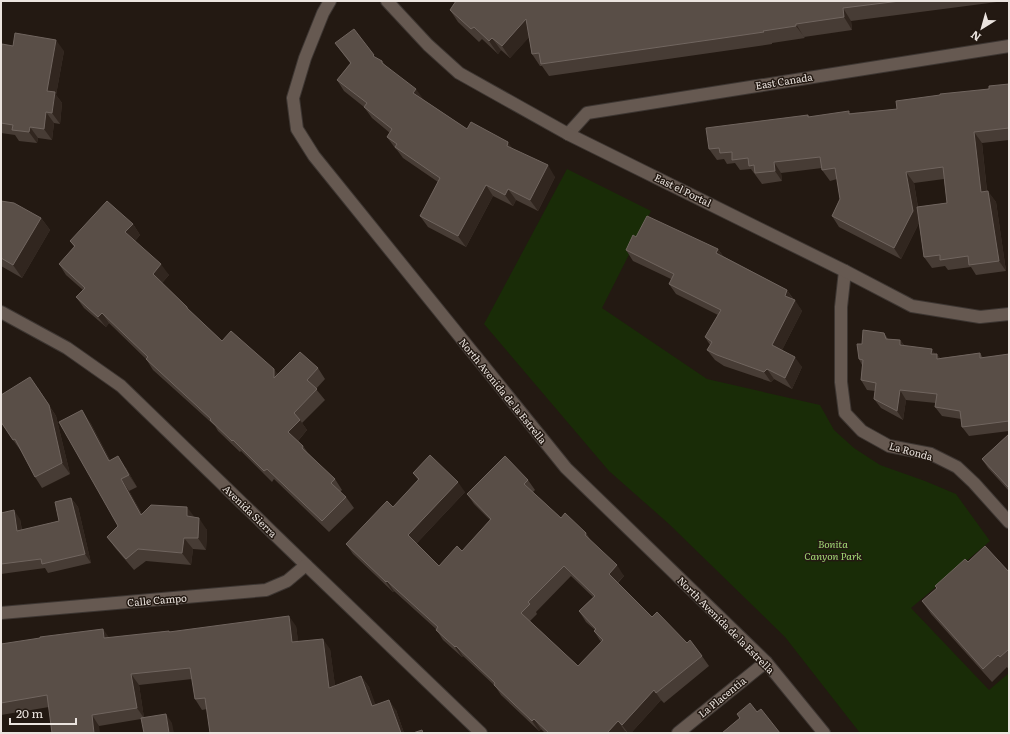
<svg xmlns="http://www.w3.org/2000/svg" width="1010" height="734" font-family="Literata,serif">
<rect width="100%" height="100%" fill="#231912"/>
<polygon fill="#192c07" points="567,169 651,211 602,308 707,379 820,405 834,430 854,448 880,465 925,481 956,494 990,541 911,608 989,690 1009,673 1009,733 860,733 785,637 669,524 609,471 484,324"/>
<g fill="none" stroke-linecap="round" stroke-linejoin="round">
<g stroke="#3d3632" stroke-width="14">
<g id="street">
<polyline points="568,134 587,113 1009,46"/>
<polyline points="845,271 841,307 841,382 845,413 862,431 889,446 931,454 957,467 974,483 1009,522"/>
<polyline points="1,312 67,348 121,386 306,565 481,733"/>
<polyline points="1,613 266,590 287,581 306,565"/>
<polyline points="678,733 766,662"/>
</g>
</g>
<g stroke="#3d3632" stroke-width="14">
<g id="secondary">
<polyline points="330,1 323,13 305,58 293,98 297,129 314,156 566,468 766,662 824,733"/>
<polyline points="387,1 428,45 459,73 568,134 845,271 912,306 980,317 1009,314"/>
</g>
</g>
<use href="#street" stroke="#665951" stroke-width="12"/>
<use href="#secondary" stroke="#665951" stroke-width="12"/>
</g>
<g fill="#473c35" fill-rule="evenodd">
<polygon points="456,1 997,1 997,2 851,21 852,30 804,37 805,38 772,43 772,44 724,51 549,76 542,66 540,66 532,54 529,37 510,58 501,50 498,54 482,39 479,42 458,22 450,10"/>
<polygon points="335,43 375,57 382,61 385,65 424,100 467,129 513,149 555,177 538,211 516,200 513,206 493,196 466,247 428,227 420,216 438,182 403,158 397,150 395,148 387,137 390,133 372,118 364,107 344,91 337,80 350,63"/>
<polygon points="13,46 64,51 56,95 62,103 60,124 54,123 52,140 38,138 37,143 19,141 15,135 1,133 1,50"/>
<path d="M1009 84V140L982 143 987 191 996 202 1006 271 976 275 971 267 948 270 945 266 932 268 924 257 919 223 901 259 839 227 832 216 840 199 837 179 830 181 822 170V168L781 173 782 181 762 184 751 169 740 170 735 163 727 164 724 159 717 160 709 149 808 115 809 117 851 113 897 109ZM944 179 947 203 918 207 914 183Z"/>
<polygon points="1,201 41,218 50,230 22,278 1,266"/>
<polygon points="133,224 140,235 135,241 169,275 162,283 187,307 190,311 222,341 278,374 318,368 325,379 316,389 325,400 302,423 307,430 298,441 303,446 308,453 335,479 342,490 340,492 346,497 354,508 329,532 274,479 272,482 241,451 240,452 218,431 215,426 153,370 146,359 109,323 106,327 84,308 76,297 83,290 66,275 59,264 74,247 70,241"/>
<polygon points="636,237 718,249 723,256 787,290 802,311 782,350 802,367 792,389 774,379 771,382 724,366 715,360 707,350 710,345 705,337 718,315 676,294 669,284 671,279 633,261 626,250"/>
<polygon points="884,333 888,339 900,340 905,346 935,354 940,358 980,353 983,358 1009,354 1009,431 969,436 962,427 961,419 942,416 935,407 936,403 906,400 903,420 881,408 874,399 875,391 867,390 861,380 862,365 859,359"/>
<polygon points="38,388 56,416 70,474 42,488 35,477 21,451 13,440"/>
<polygon points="90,422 110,460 126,468 137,487 129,491 142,514 194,517 207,530 206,550 193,549 191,565 146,561 134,570 116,549 107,537 118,526"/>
<polygon points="1009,434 1009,491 988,468 982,459"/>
<path d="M413 473 465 492 416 544 439 566 462 551 490 520 474 504 467 494 528 480 535 490 533 492 561 518 586 533 591 541 624 576 618 583 652 617 687 643 702 656 709 666 664 703 661 700 631 733H627L625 731 624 733H545L541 729 539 731 501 695 495 686 463 656 462 657 443 640 436 629 394 591 393 592 353 554 346 544 393 507 418 480ZM571 576 593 597 579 611 586 622 595 630 594 631 601 642 578 666 530 621 537 614 536 612Z"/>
<polygon points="71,498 78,507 91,563 48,573 45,568 1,574 1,513 20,519 22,530 59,521"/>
<polygon points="968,562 1009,572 1009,670 1007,667 992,682 931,614 922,601"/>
<polygon points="296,626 298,642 330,649 335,686 361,676 369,687 375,705 396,710 404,733 210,733 207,709 202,710 195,699 192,679 139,685 144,718 172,723 141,719 99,726 49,707 1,715 1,644 109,638 169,631 170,632"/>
</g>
<g fill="#31261f">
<polygon points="843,8 851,21 852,30 844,17"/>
<polygon points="526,19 535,31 510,58 502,46"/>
<polygon points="796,24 804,37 805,38 796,26"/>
<polygon points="492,38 501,50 498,54 489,41"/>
<polygon points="56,40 64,51 56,95 62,103 60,124 52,113 47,91"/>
<polygon points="416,89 424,100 413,93"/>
<polygon points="46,112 54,123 52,140 44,129"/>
<polygon points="30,127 38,138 37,143 29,132"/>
<polygon points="974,132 982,143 988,203 981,192"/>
<polygon points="508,142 516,153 507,146"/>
<polygon points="774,162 781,173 782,181 775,171"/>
<polygon points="548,165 555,177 538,211 530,200"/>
<polygon points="906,172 914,183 920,221 901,259 894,248"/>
<polygon points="486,185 493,196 466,247 458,236"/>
<polygon points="508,189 516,200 513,206 505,195"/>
<polygon points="988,191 996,202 1006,271 999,261"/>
<polygon points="41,218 50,230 22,278 13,265"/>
<polygon points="133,224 140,235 133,243 125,232"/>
<polygon points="718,249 725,259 716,253"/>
<polygon points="161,264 169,275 160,285 153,274"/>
<polygon points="787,290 794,301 785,296"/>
<polygon points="795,300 802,311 779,356 772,345"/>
<polygon points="102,313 109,323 106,327 98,317"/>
<polygon points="900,340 907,349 900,345"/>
<polygon points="932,349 937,357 937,354 944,363 943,368 931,354"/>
<polygon points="795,357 802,367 792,389 785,378"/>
<polygon points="274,369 282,380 274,378"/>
<polygon points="767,369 774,379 771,382 764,372"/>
<polygon points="30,377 56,416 70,474 62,463"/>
<polygon points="900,390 906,400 903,420 897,411"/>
<polygon points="82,410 90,422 117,473 109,461"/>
<polygon points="300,420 307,430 296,443 288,432"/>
<polygon points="118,456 126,468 137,487 129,475"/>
<polygon points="121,479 129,491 149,527 141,515"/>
<polygon points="458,482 465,492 415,545 408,535"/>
<polygon points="71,498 78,507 91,563 85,554"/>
<polygon points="187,507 196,519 187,516"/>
<polygon points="14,510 20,519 23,540 17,531"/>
<polygon points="199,518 207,530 206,550 198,538"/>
<polygon points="184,538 193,549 191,565 182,553"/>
<polygon points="617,565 624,576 616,584 609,574"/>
<polygon points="387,581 394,591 393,592 386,582"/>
<polygon points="289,616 296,626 300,653 292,642"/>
<polygon points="103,629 111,640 104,638"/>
<polygon points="323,639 330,649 337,699 329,688"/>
<polygon points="456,646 463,656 462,657 455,647"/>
<polygon points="131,674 139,685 144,718 137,708"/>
<polygon points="361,676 369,687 380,716 372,706"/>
<polygon points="654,690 661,700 631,733 628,733 622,725"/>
<polygon points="389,700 396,710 404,733 401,733"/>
<polygon points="166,714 172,723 174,733 169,733"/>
<polygon points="92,715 99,726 100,733 94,733"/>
<polygon points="534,719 541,729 539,731 532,721"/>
<polygon points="618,721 625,731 624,733 607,733"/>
</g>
<g fill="#594e47" stroke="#70655f" fill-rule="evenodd">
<polygon points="456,1 900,1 843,8 844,17 796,24 796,26 763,31 764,32 716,39 541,64 539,53 532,54 526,19 502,46 492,38 489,41 474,27 471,29 450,10"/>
<polygon points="354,29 374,55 373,56 382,61 382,63 416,89 413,93 467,129 471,122 508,142 507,146 548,165 530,200 508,189 505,195 486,185 458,236 420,216 440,178 395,147 397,144 387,137 392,129 364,107 367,103 337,80 351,63 335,43"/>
<polygon points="15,33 56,40 47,91 55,92 52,113 46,112 44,129 30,127 29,132 12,130 13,125 1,123 1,50 2,44 13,46"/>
<polygon points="1009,84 1009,128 974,132 981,192 988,191 999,261 969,265 968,256 940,260 940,255 924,257 917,207 947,203 943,167 906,172 913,211 894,248 832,216 840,199 835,168 822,170 820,157 774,162 775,171 755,173 754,165 749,166 748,158 732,160 732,152 720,153 719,148 709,149 706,128 808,115 808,117 849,111 849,114 897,109 896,101 940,95 940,94 989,89 989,86"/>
<polygon points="1,201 14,203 41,218 13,265 1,258"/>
<polygon points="107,201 133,224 125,232 161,264 153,274 187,307 187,308 222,341 231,331 274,369 274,378 300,352 318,368 307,380 317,389 294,413 300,420 288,432 303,446 302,448 335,479 331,483 346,497 322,521 267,469 264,471 233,440 232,441 210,420 211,419 146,359 148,357 102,313 98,317 76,297 85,288 59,264 75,246 70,241"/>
<polygon points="647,216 718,249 716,253 787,290 785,296 795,300 772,345 795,357 785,378 767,369 764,372 717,355 707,350 712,342 705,337 721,310 669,284 674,274 626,250 633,235 636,237"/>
<polygon points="863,330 884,333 886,339 900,340 900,345 932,349 931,354 937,354 937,359 980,353 980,358 1009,354 1009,421 962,427 960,411 935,407 937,394 900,390 897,411 874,399 876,383 861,380 863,360 859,359 857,344 862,344"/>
<polygon points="30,377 49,405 62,463 35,477 15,439 13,440 1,422 1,395"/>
<polygon points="82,410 109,461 118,456 129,475 121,479 141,515 151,505 187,507 187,516 199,518 198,538 184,538 182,553 138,549 126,559 107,537 118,526 59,422"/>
<polygon points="1009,434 1009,488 982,459"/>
<path d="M430 455 458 482 408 535 439 566 457 546 462 551 491 519 467 494 505 456 528 480 524 484 561 518 565 513 586 533 585 535 617 565 609 574 652 617 657 612 687 643 690 640 702 656 656 693 654 690 622 725 618 721 607 733H549L534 719 532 721 494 685 495 683 456 646 455 647 436 630 438 627 387 581 386 582 346 544 387 501 393 507 419 479 413 473 414 472ZM564 566 595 596 579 611 596 629 594 631 603 640 578 666 521 613 530 604 528 602Z"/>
<polygon points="71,498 85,554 42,564 41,559 1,564 1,513 14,510 17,531 59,521 55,502"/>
<polygon points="985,546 1009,572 1009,649 1000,657 998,655 983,669 922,601 937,588 935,586 965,559 968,562"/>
<polygon points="289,616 292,642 323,639 329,688 361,676 372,706 389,700 401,733 210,733 205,698 195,699 190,668 131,674 137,708 92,715 94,733 52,733 47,695 1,703 1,644 40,638 40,637 103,629 104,638 169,631 169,632"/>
<polygon points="750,703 757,712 761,709 780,733 722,733 740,718 737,714"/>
<polygon points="166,714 169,733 144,733 141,718"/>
<polygon points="422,730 423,733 413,733"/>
</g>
<g text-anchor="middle" stroke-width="3" stroke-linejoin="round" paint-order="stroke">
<g font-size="10" fill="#ebe4df" stroke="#231912">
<text transform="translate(784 81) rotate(-9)" y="4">East Canada</text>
<text transform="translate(683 190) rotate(26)" y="4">East el Portal</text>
<text transform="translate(503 391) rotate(51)" y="4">North Avenida de la Estrella</text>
<text transform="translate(911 451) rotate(15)" y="4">La Ronda</text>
<text transform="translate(250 511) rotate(44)" y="4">Avenida Sierra</text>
<text transform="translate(157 600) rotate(-5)" y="4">Calle Campo</text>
<text transform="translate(726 625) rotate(45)" y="4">North Avenida de la Estrella</text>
<text transform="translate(722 697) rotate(-39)" y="4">La Placentia</text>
</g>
<g font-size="10" font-style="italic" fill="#a3dc76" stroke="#231912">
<text x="833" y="548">Bonita<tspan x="833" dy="12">Canyon Park</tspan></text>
</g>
</g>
<rect width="1010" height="734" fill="none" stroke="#ebe4df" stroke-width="4"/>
<g transform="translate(982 28) rotate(217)" stroke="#231912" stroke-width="3" paint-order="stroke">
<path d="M0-3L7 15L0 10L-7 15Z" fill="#ebe4df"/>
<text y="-6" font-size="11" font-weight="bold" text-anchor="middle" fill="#ebe4df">N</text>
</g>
<path d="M10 718v6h66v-6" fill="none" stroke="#ebe4df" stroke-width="2"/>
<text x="16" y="718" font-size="12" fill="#ebe4df" stroke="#231912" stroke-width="3" paint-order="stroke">20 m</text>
</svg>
